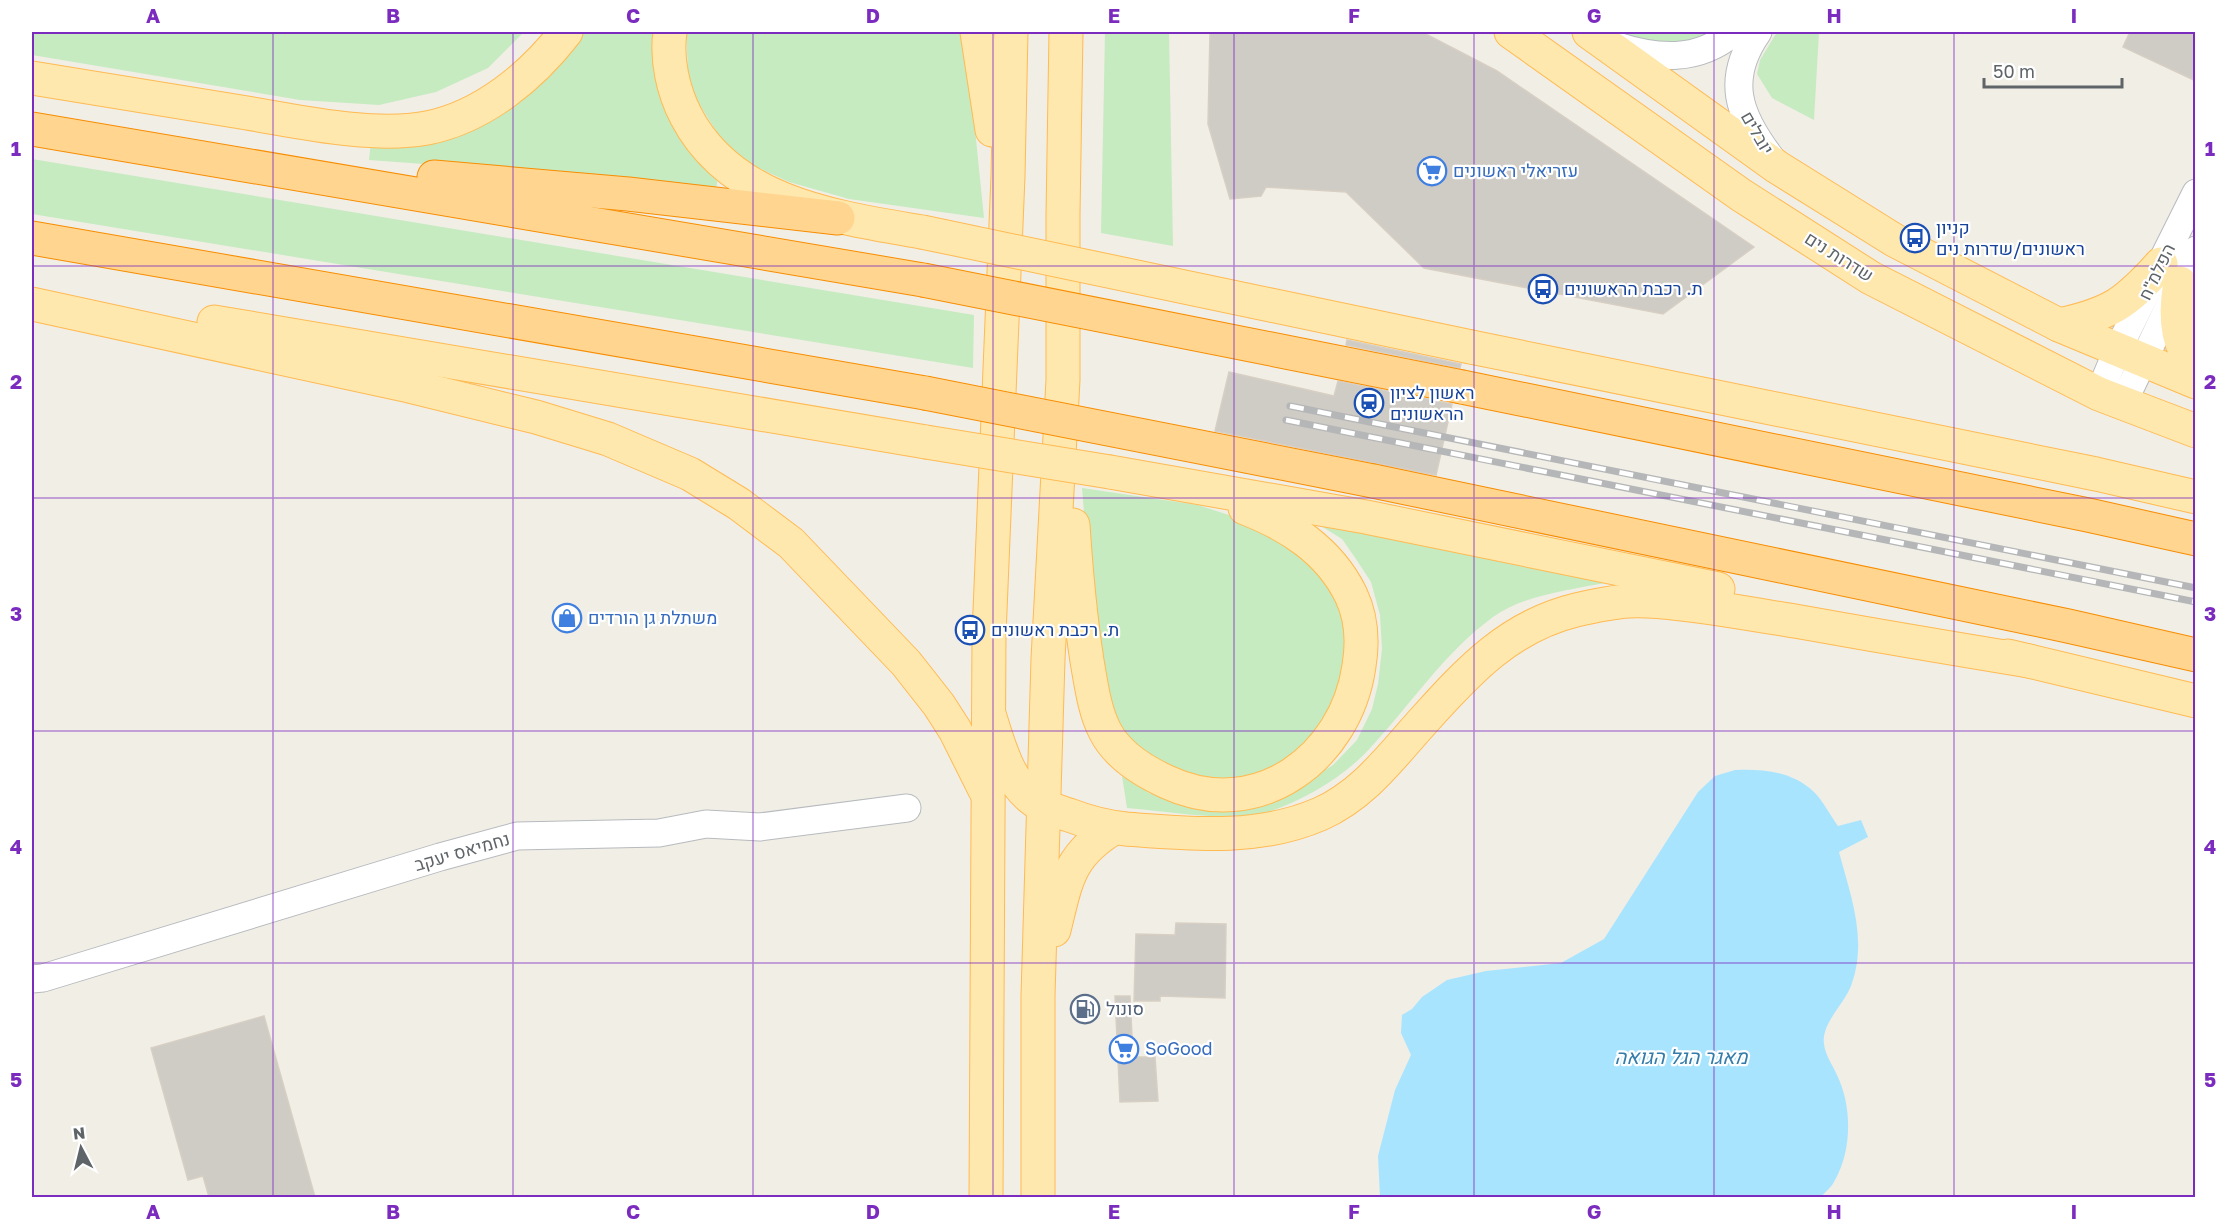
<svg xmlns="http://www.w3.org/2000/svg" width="2227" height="1229" font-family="'Golos Text',Heebo,sans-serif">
<rect width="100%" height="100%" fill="#f1eee6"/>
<g fill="#c6ebc1">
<polygon points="32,32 524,32 488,68 436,92 379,105 300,100 32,55"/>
<polygon points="584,32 659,32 718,176 716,190 560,174 369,160 371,141 568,52"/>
<polygon points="686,32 961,32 970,80 984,218 849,199 789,182 744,161 721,139 696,99 688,72"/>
<polygon points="1105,32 1169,32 1173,246 1101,233"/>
<polygon points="1622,32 1717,32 1670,46 1631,37"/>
<polygon points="1777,32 1819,32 1814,120 1772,98 1757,74 1760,60"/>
<polygon points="32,159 974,315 973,368 32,214"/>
<polygon points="1082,488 1198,505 1232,516 1301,550 1341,600 1350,653 1326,726 1281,769 1230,783 1181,776 1120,734 1096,659"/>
<path d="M1313 521 1605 583C1569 590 1524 595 1493 617 1444 653 1412 703 1371 747 1345 776 1305 800 1268 812 1233 823 1165 811 1127 808L1122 776 1149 793 1179 802 1303 784 1333 765 1357 740 1372 709 1378 684 1382 649 1380 615 1371 582 1356 559 1342 539Z"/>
</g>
<path fill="#a9e4ff" d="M1735 770C1763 769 1792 771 1814 792 1823 801 1830 815 1838 826L1861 820 1868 837 1839 852C1851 897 1868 940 1851 986 1844 1004 1821 1024 1824 1044 1825 1056 1836 1070 1840 1082 1852 1112 1851 1152 1835 1180 1832 1187 1825 1192 1820 1198L1380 1197 1378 1156 1395 1090 1411 1055 1401 1033 1402 1015 1412 1009 1422 997 1447 980 1486 971 1561 963 1604 939 1698 792 1715 776Z"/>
<g fill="#cfcbc5" stroke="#d7cfc4" stroke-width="1.5">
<polygon points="1210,32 1422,32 1497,71 1754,247 1663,314 1424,268 1346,192 1266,187 1261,196 1230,199 1208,124"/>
<polygon points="2130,32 2196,32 2196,81 2123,47"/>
<polygon points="1347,340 1461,364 1460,368 1346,345"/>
<polygon points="1229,372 1334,396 1338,381 1452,404 1436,475 1215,431"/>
<polygon points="1176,923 1226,924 1225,998 1160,996 1160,1001 1134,1001 1136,934 1175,935"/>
<polygon points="1115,996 1130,996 1133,1057 1155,1057 1158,1101 1120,1102"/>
<polygon points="264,1016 315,1197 209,1197 203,1176 188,1180 151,1048"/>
</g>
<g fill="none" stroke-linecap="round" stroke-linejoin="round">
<g stroke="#b7babe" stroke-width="29">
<g id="minor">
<path d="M1758 32C1725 79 1738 115 1771 158"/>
<path d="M1614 45C1657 59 1697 63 1734 32"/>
<polyline points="2099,394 2117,351 2196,193"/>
<polyline points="2123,403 2196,250"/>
<polyline points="32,979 43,978 440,857 517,836 659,833 706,824 760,827 907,808"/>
</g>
</g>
<g stroke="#ffba52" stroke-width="35">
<g id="major">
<path d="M670 32C666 59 673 91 686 116 731 203 834 217 922 232"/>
<polyline points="977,32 992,130"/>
<polyline points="1511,32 1741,195 1871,278 2099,394 2196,431"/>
<polyline points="1589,32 1777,167 1894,240 2059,325 2196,382"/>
<path d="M32 78C103 90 175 101 247 113 301 122 373 138 427 128 483 117 532 76 566 32"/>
<path d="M2180 283C2175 311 2174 344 2196 365"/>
<polyline points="32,304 409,386 536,417 608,439 690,474 739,504 791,543 906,663 939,705 955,730 985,790"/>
<polyline points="214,322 926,442"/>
<path d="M2059 325C2111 314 2126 303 2161 264"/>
<polyline points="1471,347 2096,474 2196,497"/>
<polyline points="1110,472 1366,517 1718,589"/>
<path d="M1073 525C1076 571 1080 615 1087 661 1091 683 1094 710 1105 731 1117 755 1143 771 1167 782 1257 824 1346 758 1359 666 1363 642 1361 616 1351 595 1329 550 1289 525 1245 508"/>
<polyline points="2008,656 2196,701"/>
<path d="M989 714C998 742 1007 779 1031 798 1042 807 1056 811 1069 815 1087 822 1107 827 1126 829 1192 834 1258 841 1320 814 1365 794 1393 754 1425 719 1469 670 1510 626 1576 610 1593 606 1611 602 1629 601 1647 600 1665 602 1682 604 1726 609 1769 617 1812 624 1884 637 1956 649 2029 661"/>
<path d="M1054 930C1066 882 1068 855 1114 828"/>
<polyline points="986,1198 989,635 1008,176 1011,32"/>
<polyline points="1038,1198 1038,996 1048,659 1063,380 1063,214 1066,32"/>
</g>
</g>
<g stroke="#f88d00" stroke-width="35">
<g id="highway">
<polyline points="32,129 923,280"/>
<polyline points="434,177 628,194 838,218"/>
<polyline points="32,238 925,393"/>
<polyline points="1462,387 2088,515 2196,539"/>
<polyline points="1373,481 2068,626 2196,655"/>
</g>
</g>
<use href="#minor" stroke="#fff" stroke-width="27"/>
<use href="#major" stroke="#ffe8ae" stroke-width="33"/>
<use href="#highway" stroke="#ffd590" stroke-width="33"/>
<g stroke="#b5b6b7" stroke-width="7">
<g id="rail">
<polyline points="1290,406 2196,588"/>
<polyline points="1286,420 2196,602"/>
</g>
</g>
<use href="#rail" stroke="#fff" stroke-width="4.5" stroke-dasharray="14" stroke-linecap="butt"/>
<g stroke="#ffba52" stroke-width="35" stroke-linecap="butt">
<g id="major-bridge">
<polyline points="922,232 1471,347"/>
<polyline points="926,442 1110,472"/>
</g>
</g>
<g stroke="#f88d00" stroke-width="35" stroke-linecap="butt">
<g id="highway-bridge">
<polyline points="923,280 1462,387"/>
<polyline points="925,393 1373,481"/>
</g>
</g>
<use href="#major-bridge" stroke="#ffe8ae" stroke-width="33"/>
<use href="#highway-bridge" stroke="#ffd590" stroke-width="33"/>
</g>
<path fill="none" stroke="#7b2cbf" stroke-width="1.5" stroke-opacity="0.55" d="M273 32V1198M513 32V1198M753 32V1198M993 32V1198M1234 32V1198M1474 32V1198M1714 32V1198M1954 32V1198M32 266H2196M32 498H2196M32 731H2196M32 963H2196"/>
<defs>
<g id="supermarket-ring" transform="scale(1.5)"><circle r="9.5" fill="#fff" stroke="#3f7fe0" stroke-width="1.5"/><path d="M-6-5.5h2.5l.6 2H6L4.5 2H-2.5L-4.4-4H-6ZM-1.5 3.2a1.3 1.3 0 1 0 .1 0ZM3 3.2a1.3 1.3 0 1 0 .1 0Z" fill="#3f7fe0"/></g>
<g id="bus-ring" transform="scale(1.5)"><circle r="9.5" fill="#fff" stroke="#1a4fb4" stroke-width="1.5"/><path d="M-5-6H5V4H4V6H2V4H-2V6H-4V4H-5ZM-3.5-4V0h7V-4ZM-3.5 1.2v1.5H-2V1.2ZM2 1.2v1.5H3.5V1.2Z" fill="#1a4fb4"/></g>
<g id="station-ring" transform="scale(1.5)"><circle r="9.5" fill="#fff" stroke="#1a4fb4" stroke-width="1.5"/><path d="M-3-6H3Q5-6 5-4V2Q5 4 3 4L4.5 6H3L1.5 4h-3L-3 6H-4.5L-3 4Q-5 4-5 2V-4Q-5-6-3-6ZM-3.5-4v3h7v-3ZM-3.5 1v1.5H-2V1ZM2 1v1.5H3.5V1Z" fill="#1a4fb4"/></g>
<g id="shop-ring" transform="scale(1.5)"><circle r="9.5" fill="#fff" stroke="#3f7fe0" stroke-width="1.5"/><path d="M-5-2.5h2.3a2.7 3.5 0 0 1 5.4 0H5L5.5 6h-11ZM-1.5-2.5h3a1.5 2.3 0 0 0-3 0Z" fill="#3f7fe0"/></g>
<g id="fuel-ring" transform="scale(1.5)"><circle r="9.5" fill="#fff" stroke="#5c6f8a" stroke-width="1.5"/><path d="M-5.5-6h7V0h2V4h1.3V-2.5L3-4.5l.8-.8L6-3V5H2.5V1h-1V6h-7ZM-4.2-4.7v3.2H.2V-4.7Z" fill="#5c6f8a"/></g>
</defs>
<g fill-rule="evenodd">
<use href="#supermarket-ring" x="1432" y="171"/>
<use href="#bus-ring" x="1915" y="238"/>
<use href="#bus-ring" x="1543" y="289"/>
<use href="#station-ring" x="1369" y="403"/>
<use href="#shop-ring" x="567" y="618"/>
<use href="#bus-ring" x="970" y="630"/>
<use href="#fuel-ring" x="1085" y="1009"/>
<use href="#supermarket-ring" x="1124" y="1049"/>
</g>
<g text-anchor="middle" stroke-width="4.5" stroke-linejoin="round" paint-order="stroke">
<g font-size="18" fill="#5e6468" stroke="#fff">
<text transform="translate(1757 133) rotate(60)" y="6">יובלים</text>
<text transform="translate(1839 257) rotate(32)" y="6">שדרות נים</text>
<text transform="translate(2157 272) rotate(-64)" y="6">הפלמ"ח</text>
<text transform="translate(462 852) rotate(-16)" y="6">נחמיאס יעקב</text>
</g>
<g font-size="18" fill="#366cbe" stroke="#fff" text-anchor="start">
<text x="1453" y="177">עזריאלי ראשונים</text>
<text x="588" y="624">משתלת גן הורדים</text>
<text x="1145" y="1055">SoGood</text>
</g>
<g font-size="18" fill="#164399" stroke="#fff" text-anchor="start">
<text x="1936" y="234">קניון<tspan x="1936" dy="21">ראשונים/שדרות נים</tspan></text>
<text x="1564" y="295">ת. רכבת הראשונים</text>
<text x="1390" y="399">ראשון לציון<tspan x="1390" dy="21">הראשונים</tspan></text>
<text x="991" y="636">ת. רכבת ראשונים</text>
</g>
<g font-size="18" fill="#4e5e75" stroke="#fff" text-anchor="start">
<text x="1106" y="1015">סונול</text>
</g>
<g font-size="20" font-style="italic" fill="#347caa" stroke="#fff">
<text x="1681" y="1064">מאגר הגל הגואה</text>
</g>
</g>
<rect width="2227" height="1229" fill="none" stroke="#ffffff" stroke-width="66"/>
<g transform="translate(81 1148) rotate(353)" stroke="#ffffff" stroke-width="4.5" paint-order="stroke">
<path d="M0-4.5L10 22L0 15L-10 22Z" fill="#5e6468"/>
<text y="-9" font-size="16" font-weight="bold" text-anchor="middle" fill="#5e6468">N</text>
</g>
<path d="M1984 78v9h138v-9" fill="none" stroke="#5e6468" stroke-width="3"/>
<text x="1993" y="78" font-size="18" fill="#5e6468" stroke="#ffffff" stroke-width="4.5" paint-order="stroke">50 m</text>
<rect x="33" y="33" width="2161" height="1163" fill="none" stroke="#7b2cbf" stroke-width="2"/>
<g font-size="20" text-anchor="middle" font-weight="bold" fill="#7b2cbf">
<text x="153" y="23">A</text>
<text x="393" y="23">B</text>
<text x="633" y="23">C</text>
<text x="873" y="23">D</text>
<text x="1114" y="23">E</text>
<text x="1354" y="23">F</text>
<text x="1594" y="23">G</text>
<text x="1834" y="23">H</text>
<text x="2074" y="23">I</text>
<text x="16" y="156">1</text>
<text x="2210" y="156">1</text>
<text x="16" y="389">2</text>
<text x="2210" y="389">2</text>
<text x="16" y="621">3</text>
<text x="2210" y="621">3</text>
<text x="16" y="854">4</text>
<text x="2210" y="854">4</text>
<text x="16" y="1087">5</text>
<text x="2210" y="1087">5</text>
<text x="153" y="1219">A</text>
<text x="393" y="1219">B</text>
<text x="633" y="1219">C</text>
<text x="873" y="1219">D</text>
<text x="1114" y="1219">E</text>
<text x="1354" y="1219">F</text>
<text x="1594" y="1219">G</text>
<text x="1834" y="1219">H</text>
<text x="2074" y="1219">I</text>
</g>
</svg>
